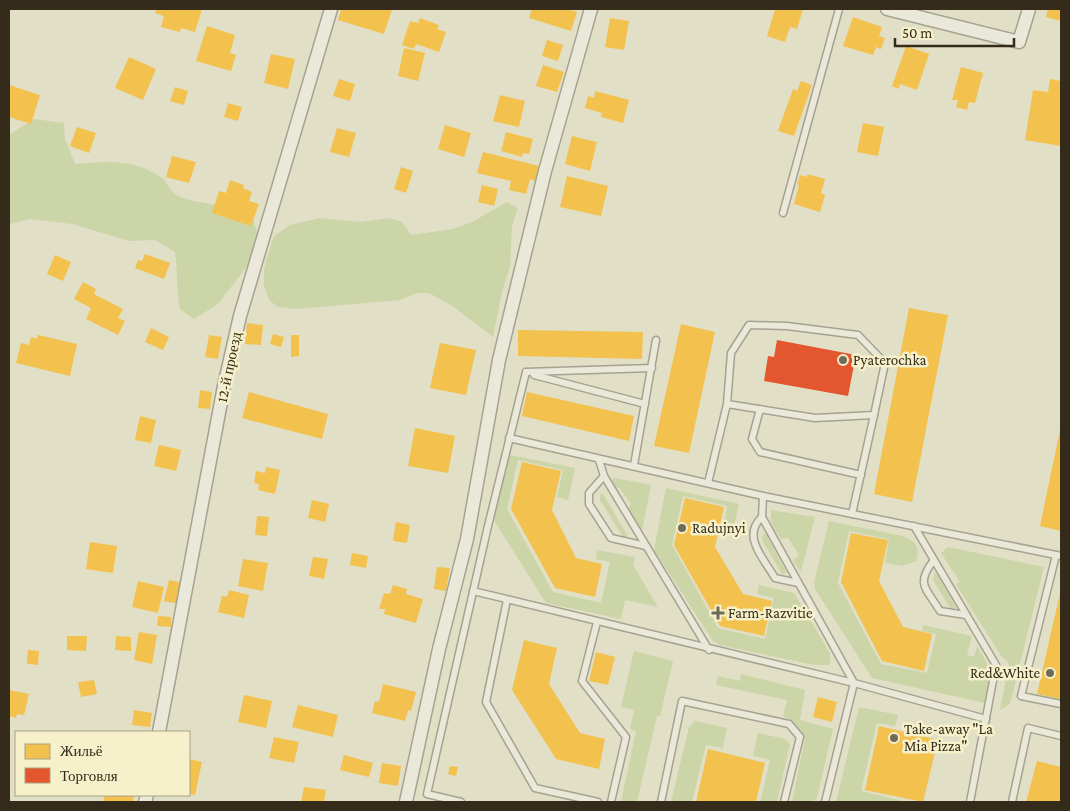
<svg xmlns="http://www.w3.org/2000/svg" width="1070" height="811" font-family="'Crimson Pro',serif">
<rect width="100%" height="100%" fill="#e2dfc7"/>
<g fill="#cbd5a8">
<path d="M34 119 64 123 65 139 75 164C106 161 137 158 163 179 168 183 170 191 175 194 190 204 231 206 250 208L258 236 251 261 218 304 194 319 180 309C176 290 178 271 175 252L155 240 129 241 72 224 30 219 9 224V135Z"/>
<polygon points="507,202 518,208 512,226 510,267 502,292 493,337 451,305 429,293 417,293 400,300 296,309 278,307 269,300 264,285 264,271 266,261 274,236 290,225 320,218 360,222 389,218 402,222 411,235 453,229 472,222"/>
<polygon points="501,453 575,468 568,500 557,497 563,470 518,460 507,509 553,592 601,603 610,562 596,559 597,550 635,557 633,565 658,607 625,600 621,619 546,603 490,514"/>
<polygon points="615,478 651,485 642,531 628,508 631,504 619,487 615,488 612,480"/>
<polygon points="666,488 739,504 732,535 722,533 727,506 683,496 672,545 718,628 765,639 774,598 757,594 759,585 794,593 830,653 830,665 814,665 719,645 713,641 654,550"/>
<polygon points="600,494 603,494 628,536 623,537 600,500"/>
<polygon points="771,510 815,517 801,572 793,561 799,555 788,538 781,539 771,523"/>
<path d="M829 521 902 536C915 540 921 547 916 561L903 566 885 563 889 539 849 531 838 583 881 664 927 673 936 634 922 631 923 625 972 636 967 655 974 657 977 646C993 671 991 675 985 703L872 678 815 589 814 583Z"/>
<polygon points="763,534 766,534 787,573 782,574 762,540"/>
<polygon points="948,547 1044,567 1010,704 1000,710 1009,663 1001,656 956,584 960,582 941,553"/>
<polygon points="934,573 937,574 956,607 953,609 950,608 933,580"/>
<polygon points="634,651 673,661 660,716 657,716 637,802 621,802 636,731 630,729 634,710 621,707"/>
<polygon points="741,674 805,690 800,720 833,729 817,798 811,802 792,802 805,738 789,719 783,716 787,700 716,685 718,676 740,681"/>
<polygon points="859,707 898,715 895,726 877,723 861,791 908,802 836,802"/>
<polygon points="695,721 727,728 723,748 706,745 692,802 671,802 689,727"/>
<polygon points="758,733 785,739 790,744 777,802 760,802 770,760 753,756"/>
</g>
<g fill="#f2c14e">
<polygon points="156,9 202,9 195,32 181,28 180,32 161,27 164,16 155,13"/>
<polygon points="341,9 392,9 384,34 338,20"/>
<polygon points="532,9 567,9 577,12 571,31 529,18"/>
<polygon points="775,9 803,9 797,29 790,27 785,42 767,36"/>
<polygon points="1048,9 1061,9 1061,21 1046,17"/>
<polygon points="853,17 882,27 879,36 885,38 881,49 876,47 873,55 843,46"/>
<polygon points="420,18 439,25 437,29 446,32 439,52 416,44 414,49 402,45 410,21 418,23"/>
<polygon points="610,18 629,21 624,50 605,47"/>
<polygon points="207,26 235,35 230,53 236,55 231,71 196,61"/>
<polygon points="547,40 563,45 558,61 542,56"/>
<polygon points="906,46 929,54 917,90 900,84 899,89 892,86"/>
<polygon points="404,48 425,53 418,81 398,76"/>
<polygon points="271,54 295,59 288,89 264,83"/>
<polygon points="129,57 156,69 143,100 115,88"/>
<polygon points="543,65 564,72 557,92 536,86"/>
<polygon points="961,67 983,73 975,103 969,102 967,110 956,107 958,100 952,100"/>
<polygon points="339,79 355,84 350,101 333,96"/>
<polygon points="1050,79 1061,81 1061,146 1025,140 1033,90 1048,92"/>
<polygon points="801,81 812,85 794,136 778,131 793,89 797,91"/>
<polygon points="9,85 40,95 31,124 9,117"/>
<polygon points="175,87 188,91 184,105 170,101"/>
<polygon points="595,91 629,100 623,123 601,117 602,113 585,108 588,96 594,98"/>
<polygon points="500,95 525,101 519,127 493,121"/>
<polygon points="228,103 242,107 238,121 224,117"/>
<polygon points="863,123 884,127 878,156 857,152"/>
<polygon points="445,125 471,133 464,157 438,149"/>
<polygon points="77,127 96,133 89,153 70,146"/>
<polygon points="337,128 356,133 349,157 330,152"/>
<polygon points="506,132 533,139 529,154 523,153 522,157 501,151"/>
<polygon points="572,136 597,142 590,171 565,164"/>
<polygon points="483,152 539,166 535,181 530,179 526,194 509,190 511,181 477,173"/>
<polygon points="172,156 196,162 189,183 166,177"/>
<polygon points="401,167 413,171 406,193 394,189"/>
<polygon points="807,174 825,179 821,193 825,195 820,212 794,204 799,185 797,184 800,175 807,177"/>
<polygon points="567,176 608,186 601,216 560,207"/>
<polygon points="230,180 244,185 243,188 252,192 249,201 259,204 251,226 212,213 219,191 226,193"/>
<polygon points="482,185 498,189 494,206 478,202"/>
<polygon points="145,254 170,263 164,279 135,268 138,260 142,261"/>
<polygon points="55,255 71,262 63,281 47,274"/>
<polygon points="83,282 96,289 94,294 123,309 118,318 125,321 118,335 86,319 91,308 74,299"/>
<polygon points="909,308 948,315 912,502 874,494"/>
<polygon points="247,323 263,325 261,345 245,344"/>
<polygon points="681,324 715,332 689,453 654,446"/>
<polygon points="151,328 169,337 163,350 145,342"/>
<polygon points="518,330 643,332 642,359 518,356"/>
<polygon points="273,334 284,337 281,347 270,344"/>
<polygon points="38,335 77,344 70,376 16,363 21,343 29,345 31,337 37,339"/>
<polygon points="209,335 222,337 218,359 205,357"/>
<polygon points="291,335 299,335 299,356 291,357"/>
<polygon points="440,343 476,350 466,395 430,388"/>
<polygon points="200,390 212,392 210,409 198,408"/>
<polygon points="249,392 328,414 322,439 242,418"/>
<polygon points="527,392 634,416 629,441 522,416"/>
<polygon points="140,416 156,420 151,443 135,440"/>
<polygon points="415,428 455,436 448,473 408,466"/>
<polygon points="1060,430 1061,430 1061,531 1040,526"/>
<polygon points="159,445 181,450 176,471 154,466"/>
<polygon points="522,462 561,471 552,510 576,558 602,564 595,597 555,588 511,509"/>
<polygon points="266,467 280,470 275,494 258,490 259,484 254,483 256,471 265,473"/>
<polygon points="685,498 724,507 715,547 743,594 772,601 764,636 720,626 674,545"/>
<polygon points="312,500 329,504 325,522 308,518"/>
<polygon points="257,516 269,517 267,536 255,535"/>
<polygon points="396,522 410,525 407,543 393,541"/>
<polygon points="851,533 888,540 879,581 903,627 932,634 924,671 882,661 841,582"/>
<polygon points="90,542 117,546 113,573 86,569"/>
<polygon points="352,553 368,556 366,568 350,565"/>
<polygon points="313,557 328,559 324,579 309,576"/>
<polygon points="243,559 268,563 263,591 238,586"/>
<polygon points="437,567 450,568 446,591 434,589"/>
<polygon points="169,580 184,583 180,604 164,601"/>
<polygon points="138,581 164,587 158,613 132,607"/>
<polygon points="393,585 407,589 406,594 423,599 416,623 384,614 385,609 379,609 384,593 390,594"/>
<polygon points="1061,589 1061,699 1037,694"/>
<polygon points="229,590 249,595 244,618 218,612 222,596 227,597"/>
<polygon points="158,616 171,617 171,627 157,626"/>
<polygon points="139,632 157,635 152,664 134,660"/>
<polygon points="67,636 87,636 86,651 67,650"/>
<polygon points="116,636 131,637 131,651 115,650"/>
<polygon points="524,640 557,648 549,684 580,733 605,739 599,769 556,759 512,690"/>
<polygon points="28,650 39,651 38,665 27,664"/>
<polygon points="596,652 615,657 608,685 589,681"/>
<polygon points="94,680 97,694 81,697 78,682"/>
<polygon points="383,684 416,692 411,711 408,710 405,721 372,713 375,701 379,702"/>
<polygon points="9,690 29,694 24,715 17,714 16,718 9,716"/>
<polygon points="244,695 272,701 266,728 238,722"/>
<polygon points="818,697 837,702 832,722 813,717"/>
<polygon points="298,705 338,715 333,737 292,727"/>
<polygon points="134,710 152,713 150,727 132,725"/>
<polygon points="879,726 938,740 923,802 865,790"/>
<polygon points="274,737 299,742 294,763 269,758"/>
<polygon points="708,749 765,763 756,802 696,802"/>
<polygon points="344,755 373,763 369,777 340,770"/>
<polygon points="189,759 202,762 195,795 189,794"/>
<polygon points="1037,761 1061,767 1061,802 1026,802"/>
<polygon points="382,763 401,766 398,786 379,783"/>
<polygon points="450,766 458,767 456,776 448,774"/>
<polygon points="304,787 326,790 324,802 301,802"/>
<polygon points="105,795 134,795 133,802 103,802"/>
</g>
<polygon fill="#e4572e" points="777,340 856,355 848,396 764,381 768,356 774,357"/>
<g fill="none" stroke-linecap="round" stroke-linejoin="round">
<g stroke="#a6a291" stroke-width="9">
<g id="service">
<polyline points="783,213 839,9"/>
<polyline points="526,372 652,368"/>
<polyline points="534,375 645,404"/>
<polyline points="760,409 752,439 760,452 861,475"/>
<polyline points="509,438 763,496 1061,556"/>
<polyline points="599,460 604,476 709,650"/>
<polyline points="634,465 656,340"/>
<polyline points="604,476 589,493 589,504 611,538 646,546"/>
<polyline points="708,483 727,404 731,353 749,325 787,326 858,335 885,363 874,415 815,418 727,404"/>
<polyline points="763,496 762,517 854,683 825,802"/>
<polyline points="852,514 874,415"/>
<path d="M762 517C741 536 764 559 775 578L798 583"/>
<polyline points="914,526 996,665 970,802"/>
<polyline points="1056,555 1021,696 1061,704"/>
<path d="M934 560C915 584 926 588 940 611L966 615"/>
<polyline points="473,591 854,683 986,719"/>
<polyline points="507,600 486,702 535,788 598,802"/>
<polyline points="597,622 582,681 626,737 611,802"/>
<polyline points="461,802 427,794 488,526 526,372"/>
<polyline points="661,802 682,701 789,724 800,737 784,802"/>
<polyline points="1012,802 1028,728 1061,736"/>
</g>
</g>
<g stroke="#a6a291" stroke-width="15">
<g id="minor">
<polyline points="887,9 1019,42 1029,9"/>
<polyline points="159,732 224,386 240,316 331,9"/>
<polyline points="145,802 147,795"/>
<polyline points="406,802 439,649 467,539 499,360 545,171 591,9"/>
</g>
</g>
<use href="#service" stroke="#eae8d9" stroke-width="6"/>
<use href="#minor" stroke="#eae8d9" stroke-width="12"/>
</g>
<g fill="#716a57" stroke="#f6f1cb" stroke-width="2">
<circle cx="843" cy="360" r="5"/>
<circle cx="682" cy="528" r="5"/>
<path d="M715.5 605.5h5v5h5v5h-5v5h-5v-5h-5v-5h5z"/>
<circle cx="1050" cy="673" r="5"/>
<circle cx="894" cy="738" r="5"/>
</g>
<g text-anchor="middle" stroke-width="5" stroke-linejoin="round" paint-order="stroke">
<g font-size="15" fill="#342b1a" stroke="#f6f1cb" text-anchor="start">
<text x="853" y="365">Pyaterochka</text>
<text x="692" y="533">Radujnyi</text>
<text x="728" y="618">Farm-Razvitie</text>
<text x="1040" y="678" text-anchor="end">Red&amp;White</text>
<text x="904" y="734">Take-away "La<tspan x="904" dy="17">Mia Pizza"</tspan></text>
</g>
<g font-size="15" fill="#342b1a" stroke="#f6f1cb">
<text transform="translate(229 367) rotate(-78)" y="5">12-й проезд</text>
</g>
</g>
<rect width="1070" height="811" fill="none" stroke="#342b1a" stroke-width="20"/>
<rect x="15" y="731" width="175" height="65" fill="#f6f1cb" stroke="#a8a284"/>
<rect x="25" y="744" width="25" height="15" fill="#f2c14e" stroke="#a8a284"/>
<text x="60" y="756" font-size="15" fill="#342b1a">Жильё</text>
<rect x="25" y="768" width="25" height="15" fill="#e4572e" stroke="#a8a284"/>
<text x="60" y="781" font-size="15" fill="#342b1a">Торговля</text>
<path d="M895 38v8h119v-8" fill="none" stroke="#342b1a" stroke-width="2.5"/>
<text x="902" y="38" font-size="15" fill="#342b1a" stroke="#f6f1cb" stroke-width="4" paint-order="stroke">50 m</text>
</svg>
